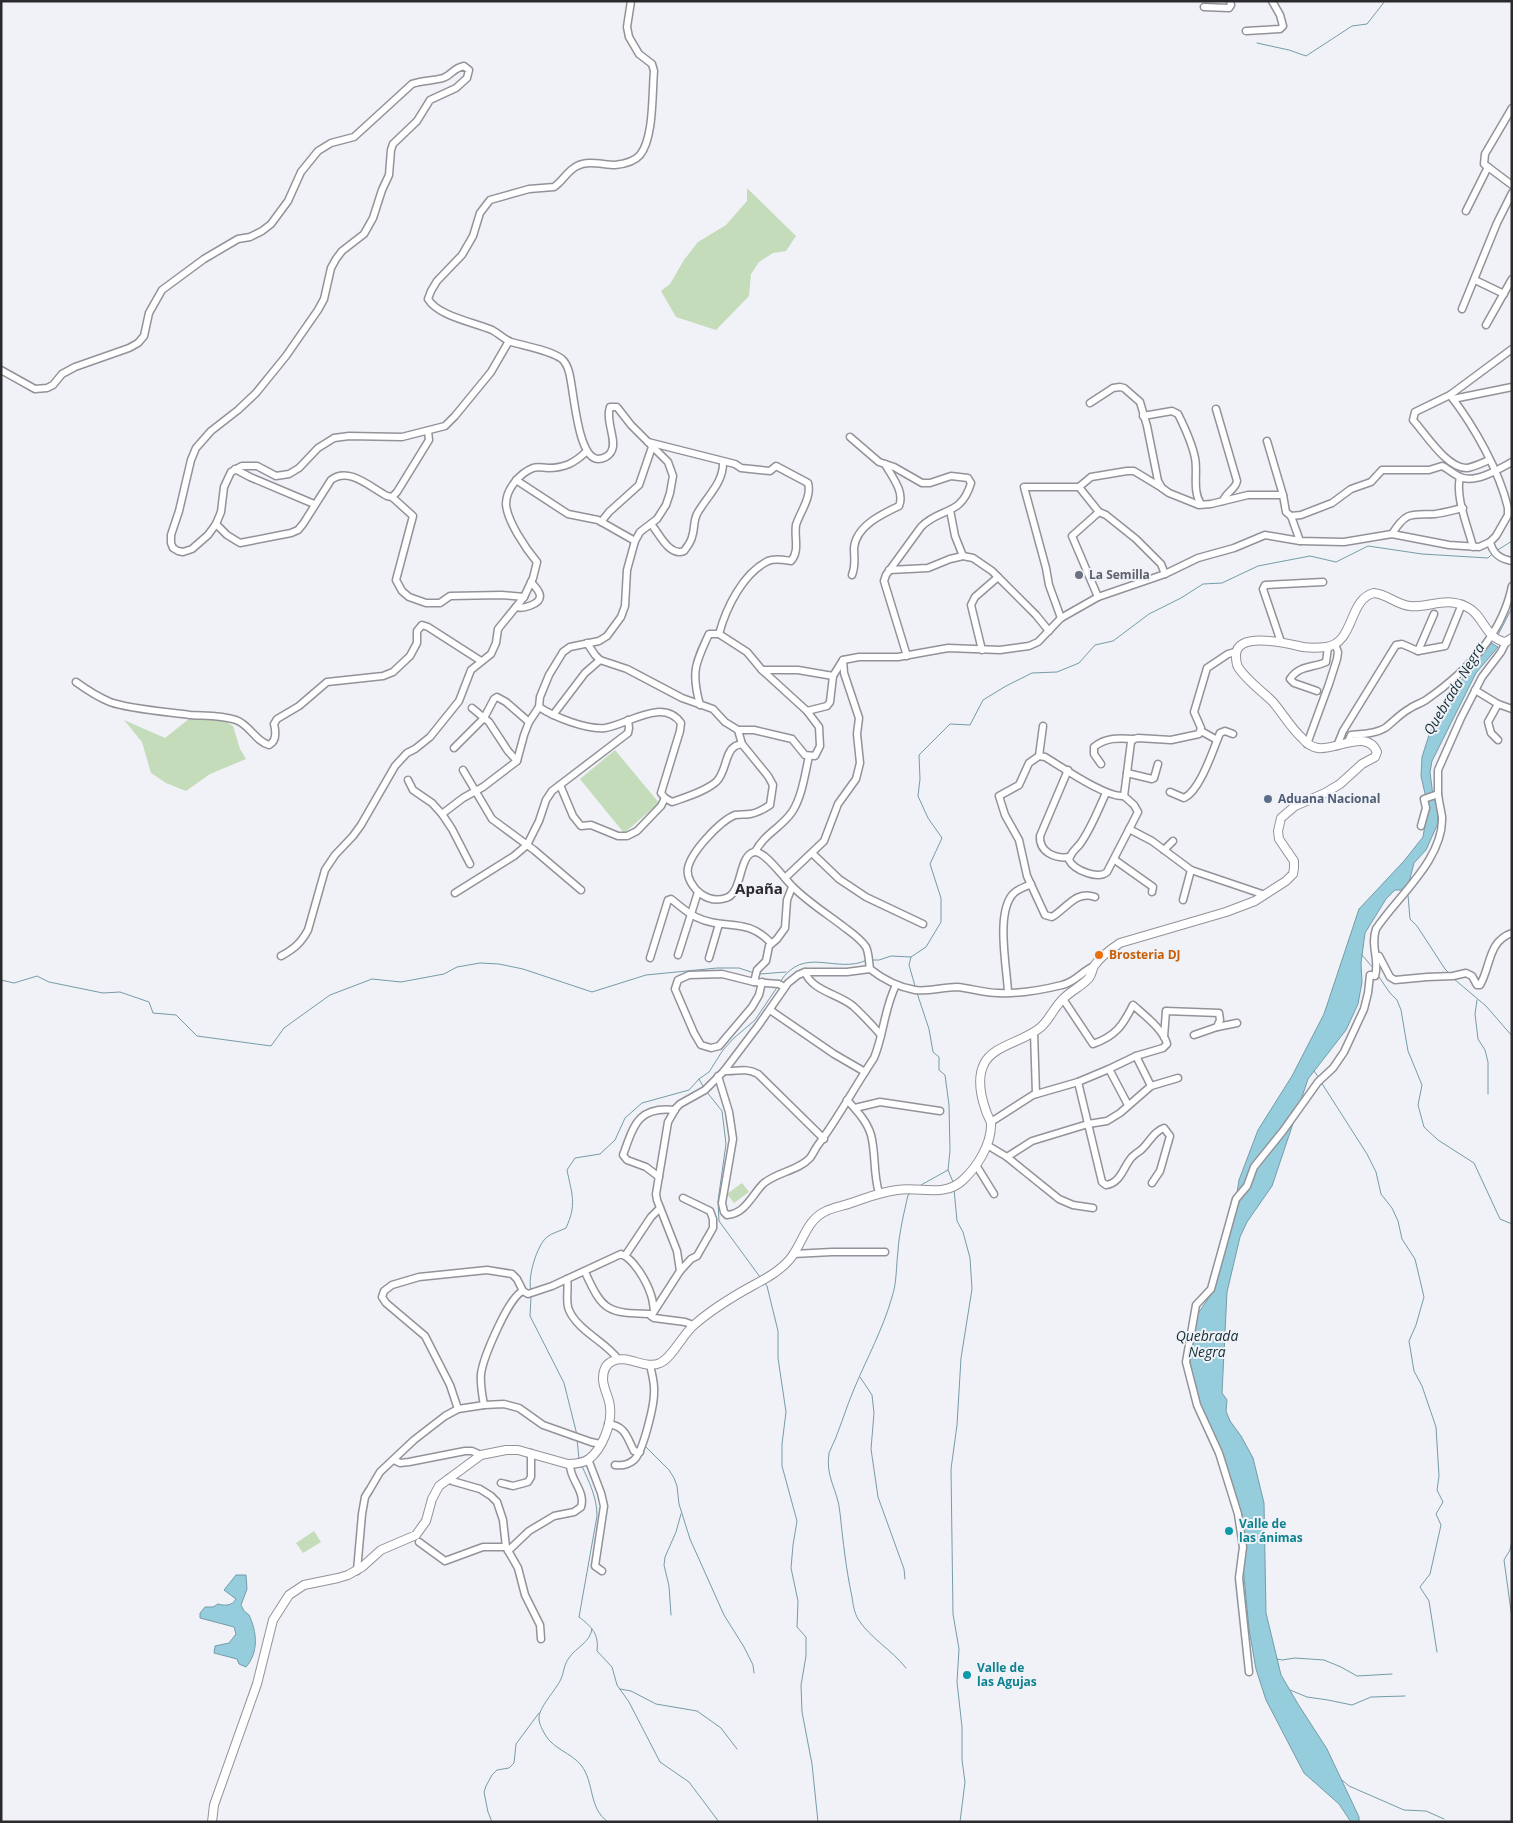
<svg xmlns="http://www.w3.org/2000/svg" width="1513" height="1823" font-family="'Open Sans',sans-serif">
<rect width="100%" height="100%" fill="#f1f1f8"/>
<g fill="#c4dcb9">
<polygon points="747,188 796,236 786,251 773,253 759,262 751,274 749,296 716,330 676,317 661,291 670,284 684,260 698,242 726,225 747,201"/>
<polygon points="194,715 217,717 233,726 240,749 246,759 210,774 186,791 166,783 151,773 142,742 124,720 165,738"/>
<polygon points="615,750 659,803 624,833 580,779"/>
<polygon points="742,1183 749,1192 734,1203 727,1194"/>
<polygon points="314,1531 321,1542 303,1553 296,1543"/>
</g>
<g fill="#95cddc" stroke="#759ca8">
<polygon points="1491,643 1498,647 1476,673 1432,761 1430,772 1433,796 1437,805 1438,823 1426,850 1414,863 1407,890 1395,890 1386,899 1365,933 1361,963 1362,982 1358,1004 1346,1030 1308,1079 1272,1186 1247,1222 1240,1237 1227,1292 1222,1393 1227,1400 1226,1411 1230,1421 1241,1436 1253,1458 1264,1503 1266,1613 1281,1675 1298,1704 1327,1749 1359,1817 1359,1822 1351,1822 1339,1804 1304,1773 1266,1700 1256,1669 1249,1629 1238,1514 1219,1453 1197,1405 1190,1368 1190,1340 1197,1315 1214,1290 1226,1232 1236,1199 1239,1180 1258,1130 1292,1076 1324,1014 1359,909 1404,861 1423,837 1428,807 1421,776 1422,757 1429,735 1438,714 1450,697 1469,669"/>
<path d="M236 1575H246L247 1589 241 1605 244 1611 249 1615C257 1632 259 1652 246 1667L239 1664 237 1659 214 1653 215 1646 229 1643 236 1634 234 1627 200 1618V1613L205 1607H213L218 1604C225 1606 232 1606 236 1599L224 1590Z"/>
</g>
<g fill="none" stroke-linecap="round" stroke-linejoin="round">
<g stroke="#759ca8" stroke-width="1">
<polyline points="1257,43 1289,50 1306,56 1352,26 1367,24 1385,1"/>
<polyline points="1496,551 1512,541"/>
<polyline points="1498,635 1512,608"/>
<polyline points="1408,895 1410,919 1417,926 1445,969 1450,974"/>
<polyline points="1362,955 1374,969"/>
<polyline points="911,957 909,965 915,986"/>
<polyline points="871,960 879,960 891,956 911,957 926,947 941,922 941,898 930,864 942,838 928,818 918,796 920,779 919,755 950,724 970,725 983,700 1006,686 1032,673 1057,672 1079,663 1095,645 1113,641 1149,614 1181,598 1203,584 1222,583 1258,566 1310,556 1336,562 1368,546 1422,554 1488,558 1493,553"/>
<polyline points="760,974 786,972"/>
<polyline points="1377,974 1390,993 1397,1000 1401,1010 1408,1051 1422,1085 1418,1105 1424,1127 1438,1140 1474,1163 1500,1219 1512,1224"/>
<polyline points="1454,979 1486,1006 1512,1036"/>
<polyline points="1,980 14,983 37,976 49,982 103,993 120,992 149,1002 153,1013 176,1015 197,1036 271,1046 284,1028 330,995 372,979 401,982 444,974 457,967 480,963 499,964 523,969 592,992 646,975 717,968 739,968 754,973"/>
<path d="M780 982C804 944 836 975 867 960"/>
<polyline points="917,993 929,1029 933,1052 939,1057 939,1070 945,1075 949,1105 950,1151 948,1170 953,1182"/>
<polyline points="1477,1000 1475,1014 1478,1039 1485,1050 1488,1062 1488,1094"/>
<polyline points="1314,1071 1319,1078"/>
<polyline points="699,1079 704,1088"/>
<polyline points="1321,1082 1367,1154 1376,1172 1381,1194 1392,1208 1398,1221 1402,1239 1415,1259 1424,1297 1416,1325 1409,1341 1414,1371 1422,1386 1436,1427 1439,1476 1437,1490 1443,1502 1436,1514 1441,1525 1430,1574 1420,1587 1429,1601 1437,1652"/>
<polyline points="706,1091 722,1111 726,1144 718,1201 719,1221 760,1277"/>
<polyline points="921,1185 948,1170"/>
<polyline points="954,1189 957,1221 963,1232 970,1258 972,1289 961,1358 957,1425 951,1469 953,1614 959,1649 957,1682 962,1727 962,1760 965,1782 960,1822"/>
<polyline points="764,1282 767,1286 778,1331 778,1358 786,1412 782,1444 782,1466 797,1521 793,1545 791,1568 798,1601 797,1627 806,1637 806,1656 801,1685 802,1712 812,1764 818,1822"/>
<path d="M531 1290C527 1278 537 1245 547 1237 552 1233 560 1231 566 1228 577 1204 572 1195 567 1170L575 1158 600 1154 615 1140 625 1118 642 1103 689 1090 699 1079 709 1072 723 1050 734 1038 755 1020 778 986"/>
<polyline points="531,1297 530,1316 564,1383 577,1435"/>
<polyline points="860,1377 872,1395 874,1413 871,1449 878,1497 904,1569 905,1579"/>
<polyline points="577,1439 579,1459"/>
<polyline points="646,1447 669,1470 674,1478 677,1486 679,1504 690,1539 724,1615 744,1647 753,1665 754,1673"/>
<path d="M582 1466C589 1482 597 1497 597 1516L579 1617C592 1627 599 1634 597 1651L612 1667 617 1685 629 1702 660 1762 689 1782 719 1822"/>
<polyline points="1512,1540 1510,1550 1504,1560 1512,1618"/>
<polyline points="671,1615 669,1586 664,1565 665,1557 676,1532 681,1514"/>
<path d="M592 1629C590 1643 576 1647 569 1658 564 1664 564 1672 561 1679 556 1690 538 1708 539 1719 539 1724 543 1731 546 1736 554 1749 571 1753 581 1765 595 1783 588 1808 608 1822"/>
<polyline points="1277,1659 1282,1660 1295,1658 1324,1660 1341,1667 1357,1676 1392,1674"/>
<path d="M906 1668C892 1650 870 1638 858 1619 854 1612 853 1604 852 1597 846 1569 843 1541 840 1513 838 1490 825 1477 829 1453 839 1433 845 1410 854 1389 867 1358 883 1329 892 1297 897 1282 896 1267 898 1251 899 1233 904 1213 908 1195L911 1193"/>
<polyline points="620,1689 631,1691 656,1704 697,1711 721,1728 737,1749"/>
<polyline points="1290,1690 1307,1697 1328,1700 1352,1705 1371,1697 1405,1696"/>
<polyline points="1342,1780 1349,1786 1404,1810 1426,1811 1444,1819"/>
<polyline points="492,1822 488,1812 484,1792 486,1786 492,1775 497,1770 509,1768 514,1763 516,1744 539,1713"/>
</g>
<g stroke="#939299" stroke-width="9">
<g id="minor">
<polyline points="1204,7 1229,8 1231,5 1230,1"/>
<polyline points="1246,31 1280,29 1283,26 1280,15 1272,1"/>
<polyline points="1512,108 1485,154 1484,164 1512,185"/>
<polyline points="1466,211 1488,167"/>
<polyline points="1475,280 1504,294"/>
<polyline points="1462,309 1497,223 1512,193"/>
<polyline points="1486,325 1512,279"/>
<path d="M1 370 35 389 47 388 53 385 62 374 75 367 129 348 138 343 144 336 149 313 162 290 204 259 238 239 250 237 262 231 271 224 288 201 301 172 318 151 331 143 354 137 412 84C422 80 433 81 443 78 452 75 453 68 464 66L469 70 467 78 456 88 430 100 417 121 393 144 391 150 389 175 382 190 373 218 364 234 342 251 336 259 331 268 324 299 318 310 286 356 256 393 238 410 211 431 196 448 191 460 179 511 171 535V543L173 548 178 551 183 552 192 549 208 535 216 524 221 512 224 487 231 472 242 466H257L276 476 289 474 299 468 318 448 334 438 349 436 402 437 445 426 455 416 491 372 509 341"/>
<polyline points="1453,399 1512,387"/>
<polyline points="1090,403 1113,388 1120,387 1124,388 1140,402 1147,426 1158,481 1162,488 1169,493 1199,505 1211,504 1248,495 1283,495"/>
<path d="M1216 409 1237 481C1236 489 1226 492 1223 501"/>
<path d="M1143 416 1172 411 1178 414C1185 428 1192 443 1195 458 1198 472 1192 491 1201 504"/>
<path d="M850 437 879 462 894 467 922 483H930L951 476 968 478 971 483C961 517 940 507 921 527L886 575 884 581 907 656"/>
<polyline points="1267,441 1283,495 1286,512 1291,516 1300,541"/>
<path d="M648 442 735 464 741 468 770 471 776 466 808 483C812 497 800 512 796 525 794 537 800 551 791 561 784 560 775 558 768 561 743 573 726 608 719 634"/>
<path d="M1489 460C1482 463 1474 467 1467 468 1447 469 1425 433 1413 420L1415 412 1450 395 1512 349"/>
<polyline points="235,469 250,477 314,504"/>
<path d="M1460 477C1455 497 1468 527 1473 547"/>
<polyline points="516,480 568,514 598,520 635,541"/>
<polyline points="1079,487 1099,512 1106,515 1136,539 1161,564 1165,574"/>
<polyline points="392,497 397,492 429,440 428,431"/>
<polyline points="950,510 955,536 963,556"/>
<path d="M1291 516 1301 515 1332 503 1351 489 1371 482 1382 470H1429L1442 466C1449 469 1455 476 1463 478 1478 482 1499 469 1512 462"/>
<polyline points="601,522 609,512 639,485 652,447"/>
<path d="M216 524 227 535 240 543 291 533 298 530 303 524 331 480C349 466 371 488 387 496L392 497 413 516 396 580 402 591 409 597 426 603H440L450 596 502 595 524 597"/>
<path d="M651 524C659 533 669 557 684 551 687 547 691 542 692 537 695 529 693 522 697 514 706 497 724 483 723 462"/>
<path d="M1392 534C1407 510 1412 515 1435 514 1444 513 1454 510 1463 508"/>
<path d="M1490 542C1493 554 1500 559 1512 561"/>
<polyline points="889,570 928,568 950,559 963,556 973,558 992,571 1036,615 1049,631"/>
<path d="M852 575C856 565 854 558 854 548 856 526 882 514 899 506 905 492 892 477 885 464"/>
<polyline points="1098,597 1072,536 1099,512"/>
<path d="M516 607C522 609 540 605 540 596 540 591 534 586 531 582"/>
<polyline points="1061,618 1049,585 1046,568 1024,487 1079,487 1091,477 1127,471 1134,471 1162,488"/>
<polyline points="1281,642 1263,589 1265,585 1323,582"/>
<path d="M587 643 595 655 600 660 627 669 682 698 713 709 725 722 738 730 742 744 768 776 773 785 770 805C764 809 758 813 750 814 745 815 740 814 735 815 720 821 691 852 688 868 686 877 693 888 701 894 708 899 717 901 726 898 743 893 738 856 754 852 765 850 785 880 793 887 808 902 827 914 844 927 852 933 861 939 866 947 869 953 869 963 870 969 884 980 898 987 915 990 926 992 944 987 957 987 970 988 984 993 998 993 1019 994 1042 990 1062 985 1076 982 1082 971 1094 966"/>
<polyline points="982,650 971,605 975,597 998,577"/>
<polyline points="1418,651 1434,614"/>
<polyline points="762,670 798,670 833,676"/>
<path d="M76 682C87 690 98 697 110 702 129 709 168 712 190 715 206 716 221 715 236 720 250 725 255 741 269 745 277 741 276 732 274 724L277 719 299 706 327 682 383 676 393 672 410 656 417 643V631L422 625 428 627 481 661"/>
<polyline points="1475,690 1498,704 1488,722 1491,733 1498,740"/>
<path d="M1317 691 1294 683 1290 679C1299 665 1313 668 1326 662L1328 647"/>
<polyline points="1498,704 1512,709"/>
<path d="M700 705C691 672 695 664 709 634H719L747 652 762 670 807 711"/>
<path d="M539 707C554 717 587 730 605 728 627 725 663 697 681 723L680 731 661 793 665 798 672 802C686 797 704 792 716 782 726 773 725 753 734 747 736 745 739 745 742 744"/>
<polyline points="472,708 489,722 508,751 517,761"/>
<polyline points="553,715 585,673 600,660"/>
<path d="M738 730H754L792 739 805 755 815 756 820 746 819 727 807 711 827 706 830 702 833 676 843 660 859 657H898L948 648 1000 650 1029 646 1038 642 1061 618 1098 597 1165 574 1198 558 1234 548 1265 535 1300 541 1344 542 1392 534 1449 545 1479 547 1490 542 1496 536 1508 515V508C1499 470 1474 426 1450 395"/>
<polyline points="1201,731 1217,740"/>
<path d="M1348 742 1351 735C1362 734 1375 734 1385 728 1393 722 1400 714 1409 709 1414 705 1420 704 1426 700 1465 673 1502 635 1512 586"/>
<polyline points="1307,744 1329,684 1337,659 1338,652 1335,644"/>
<polyline points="1337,746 1343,731 1396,645 1402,644 1418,651 1445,646 1462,604"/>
<polyline points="454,748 484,718 494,699 497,697 506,702 529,722"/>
<polyline points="1039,756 1043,726"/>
<path d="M1101 764 1094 754V747C1106 737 1119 738 1134 739"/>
<polyline points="463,770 492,819 534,850 581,890"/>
<path d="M1068 770 1040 836C1039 852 1055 859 1069 857"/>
<polyline points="1127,773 1152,779 1154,778 1158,764"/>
<polyline points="408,780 413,790 432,803 442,814 452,829 470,864"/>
<polyline points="560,785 573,816 581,826 591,825 618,836 627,836 637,831 661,806 665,798"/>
<path d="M1170 792 1184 798C1200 791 1213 750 1220 733L1225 731 1233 734"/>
<path d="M1106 793C1098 810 1091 829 1080 844 1075 850 1071 852 1069 860 1074 870 1098 880 1107 872L1138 812 1134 805 1124 796 1131 742 1134 739 1138 738 1171 740 1199 734 1201 728 1194 712 1207 668 1228 654 1235 652"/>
<path d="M442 814 463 798 483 787 517 761 524 735 529 722 539 707 540 697 549 675 563 652 570 647 599 641 607 636 621 617 625 606 627 570 635 541 640 532 657 519 666 505 670 493 673 476 668 462 631 425 617 407H610C605 421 618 442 611 452 609 456 603 459 598 459 577 458 574 389 569 372 568 368 565 362 562 359 550 350 525 346 511 342 505 340 498 333 492 330 473 322 438 316 428 299L431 291 437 281 462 255 473 236 480 213 490 200 529 189 554 187C563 181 567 171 577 166 588 160 603 165 615 165 624 164 634 162 640 155 654 138 652 93 654 71L652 64 639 54 629 37 627 27 631 1"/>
<polyline points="1421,826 1426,808 1424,799 1438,794 1438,770 1461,718 1482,677 1501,652 1506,642"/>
<polyline points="1129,829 1152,841 1191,870 1265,895"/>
<polyline points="1164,850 1173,841"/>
<path d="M755 852C765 833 781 828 792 812 802 797 805 774 809 756"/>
<polyline points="812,853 839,879 866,897 923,924"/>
<polyline points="1115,860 1153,887 1152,892"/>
<polyline points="785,878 824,841 838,804 856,779 860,763 857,734 859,718 844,673 843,660"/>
<polyline points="455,893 514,856 527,845 539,821 546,800 552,791 628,733 629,728 628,720"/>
<path d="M1095 897C1076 890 1067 908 1052 917L1045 915 1027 876 1019 840 1005 815 999 796 1019 785 1029 763 1039 756 1045 757C1062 767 1106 798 1124 796"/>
<polyline points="1183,900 1191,870"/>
<polyline points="678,955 698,892"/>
<path d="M281 956C294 949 301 943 308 930L325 870 335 855 353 836 361 825 395 766 407 753 415 749 430 737 459 701 471 670 491 654 496 643 498 629 524 597 533 578 537 562C526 549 507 521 506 504 506 489 520 473 533 468 538 466 543 468 548 468 565 468 574 463 586 452"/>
<path d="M1379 956 1390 977 1395 980 1427 977 1453 976 1466 973 1472 976 1477 985H1480C1491 966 1488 941 1512 933"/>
<path d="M650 958 668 900 671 899C679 905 687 913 696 917 724 931 746 916 771 943"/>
<polyline points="709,958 719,924"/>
<path d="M805 972C812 991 839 994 853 1006 863 1015 872 1025 881 1035"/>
<polyline points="754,982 722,974 689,975 678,980 675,989 694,1033 701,1045 711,1048 719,1046 752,1007 759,995 762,982"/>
<polyline points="784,987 779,984 754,982 757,970 766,961 769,946 777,939 785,928 787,900 792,887"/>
<path d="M1008 992C1007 968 995 911 1014 893 1018 889 1025 887 1031 884"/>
<polyline points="770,1010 834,1054 865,1072"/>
<polyline points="1217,1027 1237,1023"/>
<polyline points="1034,1032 1036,1094"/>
<polyline points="1164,1037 1166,1011 1219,1013 1220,1020 1217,1027 1194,1035"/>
<polyline points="1136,1056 1151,1086"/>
<polyline points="1109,1069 1128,1105"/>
<path d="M724 1071C738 1072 744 1067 758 1074L824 1139"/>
<path d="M718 1076 729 1112 733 1139 722 1203 724 1212 727 1215C745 1214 752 1195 763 1184 776 1172 798 1171 810 1158 813 1154 815 1149 818 1145 839 1117 855 1086 874 1058 884 1034 884 1009 896 985"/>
<path d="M1078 1082 1102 1182 1106 1185C1121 1183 1123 1167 1132 1157 1135 1154 1138 1152 1141 1150 1149 1143 1154 1131 1164 1128L1170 1136 1160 1171 1152 1183"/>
<path d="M847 1100C856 1110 867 1121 871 1135 876 1154 873 1173 879 1193"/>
<polyline points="855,1108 880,1102 940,1111"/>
<path d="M991 1122 1033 1095 1078 1082 1109 1069 1136 1056 1163 1048 1167 1044C1164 1030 1144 1015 1133 1005 1123 1025 1116 1036 1093 1044L1063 999"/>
<polyline points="987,1145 1007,1157 1059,1199 1073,1205 1093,1208"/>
<polyline points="1007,1157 1032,1141 1088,1124 1107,1121 1120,1113 1151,1086 1178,1078"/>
<polyline points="976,1165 994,1194"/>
<path d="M659 1177 646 1167 627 1160 623 1155C634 1125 638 1106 675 1110"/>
<polyline points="683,1198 710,1211 713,1219 713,1228 697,1256 691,1259 680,1271 651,1316 654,1318 685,1322 693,1325"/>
<polyline points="793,1254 832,1252 885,1252"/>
<polyline points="625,1256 651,1217 660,1208"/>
<polyline points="680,1271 677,1251 657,1200 656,1194 668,1122 676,1108 680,1104 705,1090 724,1071 758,1026 788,983 798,975 805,972 847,972 870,969"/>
<path d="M585 1272C603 1312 608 1313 651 1314"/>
<path d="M567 1279C569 1289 565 1301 569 1310 578 1331 606 1342 618 1359"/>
<path d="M523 1291 528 1294 552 1286 621 1254C634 1259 647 1282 651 1295 653 1300 653 1305 654 1310"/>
<path d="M458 1409 450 1385 425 1336 386 1303 382 1297 384 1291 392 1285 419 1277 487 1270 512 1274 517 1279 523 1291C509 1296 483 1358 481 1374 480 1384 482 1394 484 1405"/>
<path d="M608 1424C626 1426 627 1438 634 1451L640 1452"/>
<polyline points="588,1459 601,1493 604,1506 595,1566 602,1571"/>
<polyline points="394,1460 400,1463 409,1462 465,1451 472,1451 481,1455"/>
<path d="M615 1465C622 1466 628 1465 634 1460 643 1452 654 1406 654 1393 655 1384 652 1374 650 1365"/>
<polyline points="449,1478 452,1481 480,1489 491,1496 497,1502 503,1520 506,1547 518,1568 525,1595 540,1625 541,1639"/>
<polyline points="501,1483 513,1486 528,1482 531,1477 531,1453"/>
<polyline points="419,1542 445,1561 483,1547 506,1547"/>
<path d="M508 1551 529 1531 554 1516 574 1512 581 1507C586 1491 569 1479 570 1464"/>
<polyline points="357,1571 362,1514 365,1497 370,1489 380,1472 414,1440 445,1416 458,1409 484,1405 504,1404 519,1408 543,1425 591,1442 600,1444"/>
<path d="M1249 1672 1239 1578 1243 1547 1238 1514 1219 1453 1197 1405 1186 1362 1196 1305 1211 1289 1236 1199 1247 1186 1254 1167 1283 1131 1318 1082 1333 1068 1344 1052 1364 1009 1368 993 1370 975 1375 976C1380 960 1370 946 1376 929 1397 897 1444 859 1442 817 1441 810 1439 802 1438 794"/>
</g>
</g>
<g stroke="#939299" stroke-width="10">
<path id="major" d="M212 1822 214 1805 257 1684 273 1620 289 1595 304 1585 338 1578 348 1575 362 1567 381 1550 416 1535 426 1521 432 1499 439 1486 481 1455 506 1450H518L568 1464C575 1464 583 1463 589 1459 602 1449 612 1424 610 1408 610 1398 603 1389 603 1379 603 1371 605 1364 613 1361 627 1354 645 1370 660 1363 672 1358 683 1334 694 1325 711 1310 732 1297 752 1286 765 1279 780 1271 790 1259 803 1243 806 1220 826 1211 834 1207 843 1206 851 1203 866 1198 880 1192 897 1190 920 1186 944 1198 963 1180 977 1167 992 1144 991 1123 990 1119 987 1115 986 1111 981 1097 977 1078 984 1064 993 1045 1024 1042 1041 1027 1049 1020 1054 1008 1062 1000 1070 991 1081 987 1089 978 1092 974 1092 970 1094 966 1100 957 1111 949 1120 943L1226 912 1255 901 1286 881 1293 874 1294 868V861L1279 839 1278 831 1281 818 1295 806 1325 793 1340 784 1362 764 1375 757 1377 752C1367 728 1335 751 1318 748 1311 747 1306 743 1302 738 1291 728 1283 714 1273 702 1262 691 1247 681 1238 667 1236 663 1236 661 1236 656 1235 630 1289 644 1303 647 1310 648 1318 648 1326 647 1355 643 1348 599 1374 593 1387 594 1397 605 1410 606 1430 608 1445 596 1467 607 1484 615 1485 639 1506 642L1512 638"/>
</g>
<use href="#minor" stroke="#fff" stroke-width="6"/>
<use href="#major" stroke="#fff" stroke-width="8"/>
</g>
<circle fill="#6b7280" stroke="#f1f1f8" stroke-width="2" cx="1079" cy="575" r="5"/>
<circle fill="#5c6f8a" stroke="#f1f1f8" stroke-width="2" cx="1268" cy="799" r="5"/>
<circle fill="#e8710a" stroke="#f1f1f8" stroke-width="2" cx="1099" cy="955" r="5"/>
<g fill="#0f9aa8" stroke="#f1f1f8" stroke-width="2">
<circle cx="1229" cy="1531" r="5"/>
<circle cx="967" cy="1675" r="5"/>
</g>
<g text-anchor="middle" stroke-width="4" stroke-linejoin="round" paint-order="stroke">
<g font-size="12" font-weight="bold" fill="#5b616d" stroke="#f1f1f8" text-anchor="start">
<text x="1089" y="579">La Semilla</text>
</g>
<g font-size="12" font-weight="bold" fill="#4e5e75" stroke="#f1f1f8" text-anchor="start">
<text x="1278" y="803">Aduana Nacional</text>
</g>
<g font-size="12" font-weight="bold" fill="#c56008" stroke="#f1f1f8" text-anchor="start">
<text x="1109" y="959">Brosteria DJ</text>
</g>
<g font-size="12" font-weight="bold" fill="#0d838f" stroke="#f1f1f8" text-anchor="start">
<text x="1239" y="1528">Valle de<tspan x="1239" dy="14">las ánimas</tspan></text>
<text x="977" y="1672">Valle de<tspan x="977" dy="14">las Agujas</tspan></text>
</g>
<g font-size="14" font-style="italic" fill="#122f35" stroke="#f1f1f8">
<text transform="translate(1454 689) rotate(-59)" y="5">Quebrada Negra</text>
<text x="1207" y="1341">Quebrada<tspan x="1207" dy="16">Negra</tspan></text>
</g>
<g font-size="15" font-weight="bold" fill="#2a2a2d" stroke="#f1f1f8">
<text x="759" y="894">Apaña</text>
</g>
</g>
<rect width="1513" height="1823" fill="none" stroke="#2a2a2d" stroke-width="5"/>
</svg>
